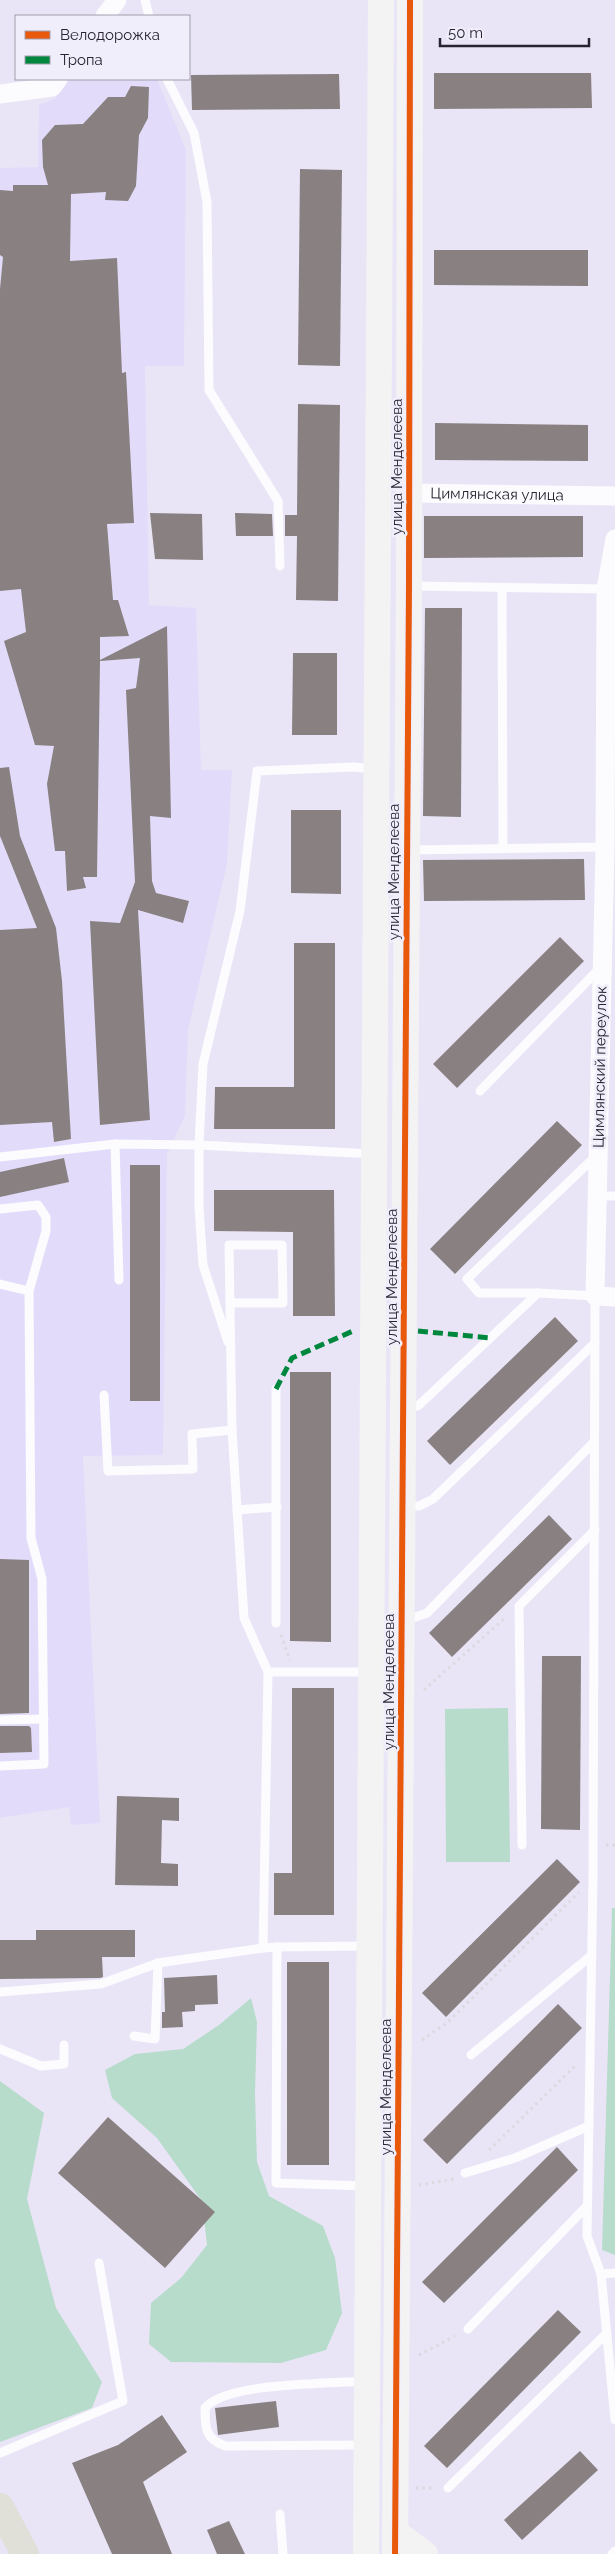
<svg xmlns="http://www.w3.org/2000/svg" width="615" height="2554" font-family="Raleway,sans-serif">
<rect width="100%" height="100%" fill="#e9e5f7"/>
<polygon fill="#e2dcfa" points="70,79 157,79 186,150 184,366 145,366 149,605 196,608 201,770 232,770 227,864 188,1030 185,1116 167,1154 163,1455 83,1456 100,1823 71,1825 69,1807 0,1818 0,168 38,167 39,105 56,98"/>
<g fill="#b8dccb">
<polygon points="508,1708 510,1862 446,1862 445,1709"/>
<polygon points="612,1908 615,1908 615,2255 602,2250"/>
<polygon points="251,1998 257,2022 255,2094 257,2162 269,2196 323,2226 335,2258 342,2313 326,2350 281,2363 171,2362 149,2344 151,2303 181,2278 207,2245 202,2201 157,2138 112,2098 105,2070 135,2054 183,2049 219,2025"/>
<polygon points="0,2081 44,2113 27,2199 56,2308 102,2382 92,2408 0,2442"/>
</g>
<g fill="#898081">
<polygon points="434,73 591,73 592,108 434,109"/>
<polygon points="339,74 340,109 192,110 191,75"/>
<polygon points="131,86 149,87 148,118 139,135 136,186 128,201 105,200 106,192 71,194 70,261 117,258 122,373 126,372 134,523 107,524 113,600 118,600 129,636 100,637 100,660 167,626 171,818 150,816 152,881 156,893 189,901 183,923 138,910 150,1120 100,1125 90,921 120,923 135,882 126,690 136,688 140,658 100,661 97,877 83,877 86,888 67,891 65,851 55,851 47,784 54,746 35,745 4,641 26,632 21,589 0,591 0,289 3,257 0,255 0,190 13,191 13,185 48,185 43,167 42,140 55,125 83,124 108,97 125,97"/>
<polygon points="300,169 342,170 340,366 298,365"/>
<polygon points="434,250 588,250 588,286 434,285"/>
<polygon points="298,404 340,405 338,601 296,600 297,536 285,536 285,515 297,515"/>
<polygon points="435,423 588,425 588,461 435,460"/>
<polygon points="150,513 202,514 203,560 155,559"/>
<polygon points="235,513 272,514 273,536 236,536"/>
<polygon points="424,516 583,516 583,557 424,558"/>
<polygon points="425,608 462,608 461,817 423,816"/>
<polygon points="293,653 337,653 337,735 292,735"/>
<polygon points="9,767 20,836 56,928 62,981 71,1139 54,1142 52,1122 0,1125 0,930 37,928 0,836 0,768"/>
<polygon points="291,810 341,810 341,894 291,893"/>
<polygon points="584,859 585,900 424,901 423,860"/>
<polygon points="560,937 584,961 457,1088 433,1064"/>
<polygon points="294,943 335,943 335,1129 214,1129 215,1087 294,1087"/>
<polygon points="557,1121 582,1145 455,1274 430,1249"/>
<polygon points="64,1158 69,1182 0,1197 0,1172"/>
<rect x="130" y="1165" width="30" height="236"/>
<polygon points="214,1190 334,1190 335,1316 293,1316 293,1232 214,1231"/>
<polygon points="555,1317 578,1341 450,1465 427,1441"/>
<polygon points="290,1372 331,1372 331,1642 290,1641"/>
<polygon points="549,1515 572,1539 452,1657 429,1633"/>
<polygon points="0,1559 29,1560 29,1713 0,1714"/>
<polygon points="542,1656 581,1656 580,1830 541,1829"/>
<polygon points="292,1688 334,1688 334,1915 274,1915 274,1873 292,1873"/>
<polygon points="0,1726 29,1726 31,1728 32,1752 0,1753"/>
<polygon points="117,1796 179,1798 179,1821 162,1820 161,1863 178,1864 178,1886 115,1885"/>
<polygon points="557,1859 580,1882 446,2017 422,1993"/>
<polygon points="36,1930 135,1930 135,1957 102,1957 103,1977 100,1978 0,1979 0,1940 36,1940"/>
<rect x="287" y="1962" width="42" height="203"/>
<polygon points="217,1975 218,2004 195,2005 195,2011 182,2012 183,2027 162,2028 162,2012 165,2012 164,1978"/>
<polygon points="558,2004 582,2028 447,2164 423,2140"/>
<polygon points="108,2117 215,2212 165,2268 58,2173"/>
<polygon points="557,2147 578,2170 444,2303 422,2282"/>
<polygon points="558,2310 581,2332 447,2468 424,2446"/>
<polygon points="276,2401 279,2427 218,2435 215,2408"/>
<polygon points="162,2415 187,2452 143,2482 172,2554 112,2554 72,2463 118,2445"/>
<polygon points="580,2451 598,2470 522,2540 504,2520"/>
<polygon points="229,2521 245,2554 217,2554 207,2530"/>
</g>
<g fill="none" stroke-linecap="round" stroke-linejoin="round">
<g stroke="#dbdae0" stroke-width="3" stroke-dasharray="2.5 4" stroke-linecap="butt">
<polyline points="281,1635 290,1660"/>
<polyline points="424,1690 505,1618"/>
<polyline points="606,1845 615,1845"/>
<polyline points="422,2040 448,2022 579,1892"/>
<polyline points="489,2150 576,2065"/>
<polyline points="419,2185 454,2179"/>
<polyline points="419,2355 455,2336"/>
<polyline points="416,2488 435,2488"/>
</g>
<g stroke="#fcfbfe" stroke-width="9">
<polyline points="145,0 149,16"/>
<polyline points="167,79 194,133 207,202 209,390 278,501 280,566"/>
<polyline points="411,586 607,589"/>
<polyline points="502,588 503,848"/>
<polyline points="410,850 605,847"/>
<polyline points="480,1091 600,968"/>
<polyline points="115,1144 119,1280"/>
<polyline points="0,1157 115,1144 199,1145 203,1064 240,911 257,771 354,767 374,769"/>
<polyline points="597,1196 615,1196"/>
<polyline points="0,1209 38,1205 46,1217 46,1231 29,1291 31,1538 42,1579 44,1764 0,1766"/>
<polyline points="0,1284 29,1291"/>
<polyline points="538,1293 479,1293 467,1279 597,1155"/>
<polyline points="230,1303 283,1303 282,1245 229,1245 232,1430 244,1618 268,1672 263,1948 277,1947"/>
<polyline points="228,1342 203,1265 199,1208 199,1145 373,1154"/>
<polyline points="276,1389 276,1623"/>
<polyline points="104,1395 108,1471 193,1469 192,1434 232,1430"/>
<polyline points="405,1408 418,1406 538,1293 595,1296 593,1877 587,2236 601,2274 615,2420"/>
<polyline points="405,1506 419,1506 433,1499 595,1343"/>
<polyline points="237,1510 277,1507"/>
<polyline points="404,1621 427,1613 594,1442"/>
<polyline points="268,1672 370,1672"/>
<polyline points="0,1720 44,1719"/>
<polyline points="522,1845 519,1606 595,1530"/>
<polyline points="0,1992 101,1984 158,1963 263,1948"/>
<polyline points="134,2036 155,2039 158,1963"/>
<polyline points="0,2049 41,2066 64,2064 64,2045"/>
<polyline points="471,2055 592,1955"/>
<polyline points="465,2173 515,2158 589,2126"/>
<polyline points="365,2186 276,2183 277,1947 368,1946"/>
<polyline points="601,2274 615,2273"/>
<polyline points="468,2329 587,2206"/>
<path d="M364 2381C329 2384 226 2382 205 2408 205 2427 205 2439 225 2446L364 2445"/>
<polyline points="0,2453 123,2401 99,2263"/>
<polyline points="448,2488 607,2333"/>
<polyline points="280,2514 283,2554"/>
<polyline points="612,2554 615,2551"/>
</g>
<g stroke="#fcfbfe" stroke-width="19">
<polyline points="105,16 117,0"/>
<polyline points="0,94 52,87 58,79"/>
<path id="s1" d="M409 493 615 496"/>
<polyline points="615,539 606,589 605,847 595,1296 615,1297"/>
</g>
<g stroke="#f4f3f3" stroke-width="26">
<polyline points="395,2532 425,2554"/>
<polyline points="366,2554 381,0"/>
<polyline points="395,2554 409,586 410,0"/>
</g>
<polyline stroke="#e0dfd8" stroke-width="28" points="0,2507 25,2554"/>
<g stroke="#00873e" stroke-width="5" stroke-dasharray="10 5" stroke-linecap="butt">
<polyline points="418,1331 491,1338"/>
<polyline points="276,1389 292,1358 353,1331"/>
</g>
<g stroke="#f1eefb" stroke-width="9">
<polyline id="cycleway" points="395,2554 409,586 410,0"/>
</g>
<use href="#cycleway" stroke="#e8590c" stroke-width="6"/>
</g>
<g text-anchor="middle" stroke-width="5" stroke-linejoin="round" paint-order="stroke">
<g font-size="15" fill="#272430" stroke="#f1eefb">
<text transform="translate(397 467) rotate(-90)" y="5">улица Менделеева</text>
<text dy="5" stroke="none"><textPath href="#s1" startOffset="88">Цимлянская улица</textPath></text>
<text transform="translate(394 872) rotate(-90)" y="5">улица Менделеева</text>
<text transform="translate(600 1067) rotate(-89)" y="5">Цимлянский переулок</text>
<text transform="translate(392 1277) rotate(-90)" y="5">улица Менделеева</text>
<text transform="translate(389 1682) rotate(-90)" y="5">улица Менделеева</text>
<text transform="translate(386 2087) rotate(-90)" y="5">улица Менделеева</text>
</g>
</g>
<rect x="15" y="15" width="175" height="65" fill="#f1eefb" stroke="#a09daa"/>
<rect x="25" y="31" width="25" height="8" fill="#e8590c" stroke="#a09daa"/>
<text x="60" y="40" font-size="15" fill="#272430">Велодорожка</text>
<rect x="25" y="56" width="25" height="8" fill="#00873e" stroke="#a09daa"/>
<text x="60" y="65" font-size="15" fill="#272430">Тропа</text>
<path d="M440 38v8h149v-8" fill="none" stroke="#272430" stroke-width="2.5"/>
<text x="448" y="38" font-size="15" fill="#272430" stroke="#f1eefb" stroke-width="4" paint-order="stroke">50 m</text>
</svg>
